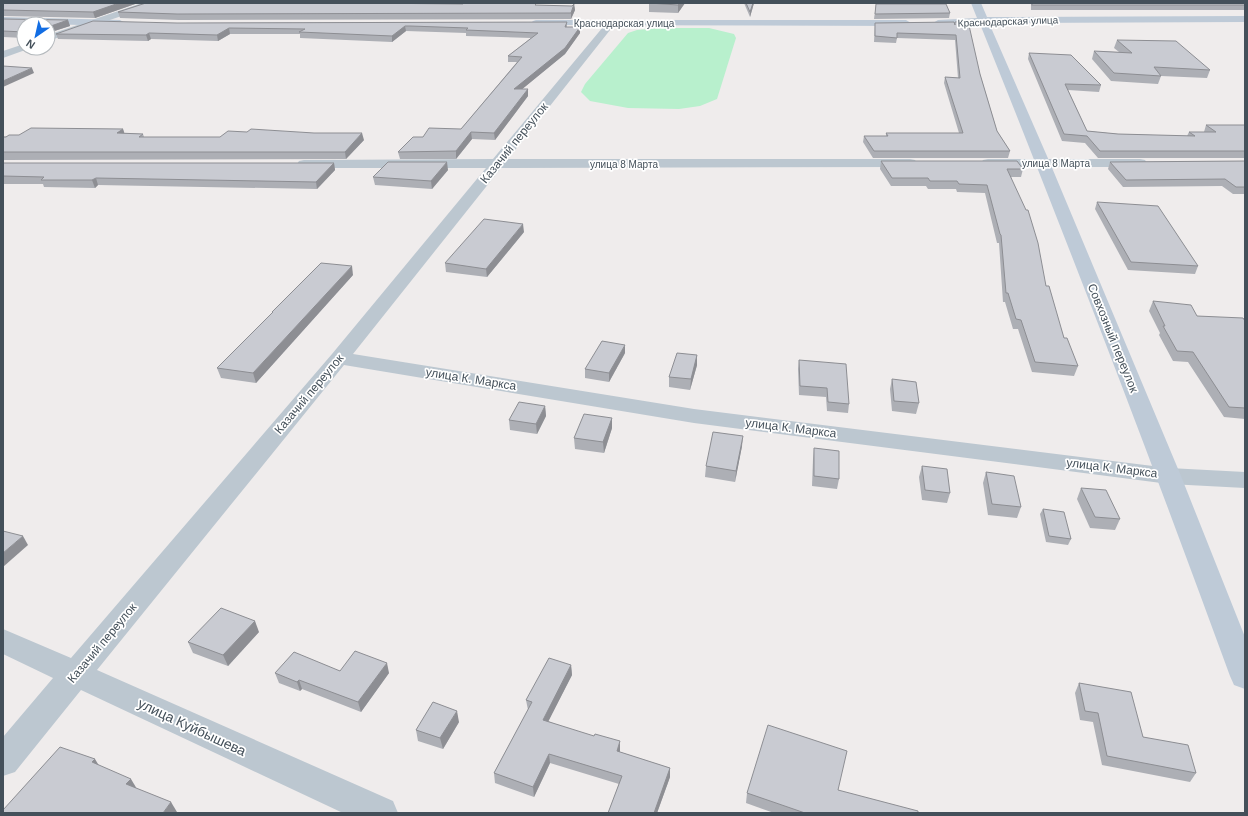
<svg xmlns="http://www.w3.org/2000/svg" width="1248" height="816" font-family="Helvetica,sans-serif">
<rect width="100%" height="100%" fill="#efecec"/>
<polygon fill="#b8f0cd" points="660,28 709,28 734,34 736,38 717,99 700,106 679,109 628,108 590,101 581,92 585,84 628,33 637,30"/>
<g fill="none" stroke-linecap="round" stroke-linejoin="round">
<g fill="#bcc7d0" fill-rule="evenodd">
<polygon points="142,3 156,3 154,5 48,41 48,35"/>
<polygon points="611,20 614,21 616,23 614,25 508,159 910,159 915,160 917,163 915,166 910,167 501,168 353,354 694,409 1169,468 1245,472 1245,488 1169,484 694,423 344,365 97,670 393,801 398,813 343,813 81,690 15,772 3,776 3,737 53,678 3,654 3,629 71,658 332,354 486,168 304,168 299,167 297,164 299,161 304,160 493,159 608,21"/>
<polygon points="24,44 24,48 29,48 28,49 3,58 3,51"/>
<polygon points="988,159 1140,159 1145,160 1147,163 1145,166 1140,167 988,167 983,166 981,163 983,160"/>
</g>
<g fill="#becad7" fill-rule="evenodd">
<path d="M971 3H981L987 17 1245 16V22L989 23 1050 163 1181 476 1245 637V689L1234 685 1230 676C1150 457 1067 240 980 24L938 26 933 23 938 20 977 18Z"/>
<polygon points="3,17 120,20 125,23 120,26 3,23"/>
<polygon points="536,20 906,20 911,23 906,26 533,25 531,23 533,21"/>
</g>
</g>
<g fill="#adafb5">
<polygon points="3,3 138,3 95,18 3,16"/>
<polygon points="146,3 371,3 370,4 572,6 574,4 575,10 571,19 179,20 120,18 118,12"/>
<polygon points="649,3 685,3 678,13 649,12"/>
<polygon points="744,3 754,3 750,17"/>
<rect x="1031" y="3" width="214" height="7"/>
<polygon points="876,4 950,13 949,18 874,19"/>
<polygon points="3,19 68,20 70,26 48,33 48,24 24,24 24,38 3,37"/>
<polygon points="567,22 567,27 580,33 565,54 522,89 528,89 528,96 495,140 472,139 456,159 400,159 398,152 423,137 461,129 517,62 508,62 508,56 531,38 466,36 466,33 406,31 392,42 300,38 300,34 230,34 218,41 151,39 148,41 58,39 56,34 177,23"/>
<polygon points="954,22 980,74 997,131 1010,151 1008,158 873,158 863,142 864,136 886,136 886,133 959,133 944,83 945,77 958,78 955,40 897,38 896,43 874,42 875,23"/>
<polygon points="1117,40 1210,70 1207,78 1161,76 1158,84 1111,81 1092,59 1094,51 1119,52 1114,48"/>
<polygon points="1029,53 1101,85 1099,92 1068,90 1087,131 1118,134 1187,136 1189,132 1204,132 1206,125 1245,125 1245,158 1098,158 1085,143 1062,141 1028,59"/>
<polygon points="123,129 124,133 143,134 144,137 364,140 346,159 3,160 3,137 19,135"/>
<polygon points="881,161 1023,169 1021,177 1011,177 1046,286 1064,338 1078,366 1074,376 1032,372 1018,329 1013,329 1005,302 1003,302 999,243 997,243 985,193 957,192 956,189 928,189 926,186 891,186 880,169"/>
<polygon points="1245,161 1245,194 1233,194 1222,186 1123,187 1108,169 1110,162"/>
<polygon points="3,163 334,163 335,170 317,189 98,185 95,188 44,187 43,184 3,184"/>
<polygon points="448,170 432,189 375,185 373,177"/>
<polygon points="1097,202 1198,266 1195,274 1128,270 1095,209"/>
<polygon points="524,232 487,277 446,272 445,263"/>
<polygon points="353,275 256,383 221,378 217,368 272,313 272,312"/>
<polygon points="1153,301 1197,316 1245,321 1245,419 1224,417 1188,362 1173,361 1159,335 1160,333 1149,311"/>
<polygon points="625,353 609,382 585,378 585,369"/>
<polygon points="697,355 697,365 690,390 669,387 669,377"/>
<polygon points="799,360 849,404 848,413 827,411 826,397 799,395 798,369"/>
<polygon points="892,379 919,403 916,414 892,411 890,389"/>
<polygon points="545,406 546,416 537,434 510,430 509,420"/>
<polygon points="612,418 612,428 604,453 575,449 574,438"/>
<polygon points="742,446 735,482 705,477 706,466"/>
<polygon points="814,448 839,479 837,489 812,486 813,459"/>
<polygon points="922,466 950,493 947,503 922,500 919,477"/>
<polygon points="986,472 1021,507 1017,518 988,515 983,483"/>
<polygon points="1081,488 1120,519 1115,530 1090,528 1077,499"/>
<polygon points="1043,509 1071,539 1068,545 1046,542 1040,514"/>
<polygon points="259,632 228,666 193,653 188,642"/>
<polygon points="571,665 572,675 548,721 620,751 620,752 670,768 670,777 657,813 608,813 619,784 550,763 534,797 495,783 494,773 528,710 526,700"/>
<polygon points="340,671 389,673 361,712 302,689 300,691 279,683 275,673"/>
<polygon points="1079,683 1143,737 1196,773 1190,782 1102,765 1093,722 1080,720 1075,693"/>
<polygon points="459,722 443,749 418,741 416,730"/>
<polygon points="747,793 918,813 774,813 746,803"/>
</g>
<g fill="#8d8e93">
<polygon points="119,3 138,3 95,18 93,12"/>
<polygon points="680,3 685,3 678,13 678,5"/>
<polygon points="753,3 754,3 750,17 750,12"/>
<polygon points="574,4 575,10 571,19 571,13"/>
<polygon points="68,20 70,26 48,33 48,27"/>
<polygon points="405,26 406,31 392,42 392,36"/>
<polygon points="580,27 580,33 565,54 515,95 514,89"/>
<polygon points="229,28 230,34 218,41 217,35"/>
<polygon points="149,33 151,39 148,41 146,35"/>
<polygon points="32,68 34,73 3,87 3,81"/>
<polygon points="528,89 528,96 495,140 494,133"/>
<polygon points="123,129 125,135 117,133"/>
<polygon points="471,132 472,139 456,159 456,151"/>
<polygon points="362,133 364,140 346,159 345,152"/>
<polygon points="447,162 448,170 432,189 431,181"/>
<polygon points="334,163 335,170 317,189 316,182"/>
<polygon points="96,178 98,185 95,188 92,180"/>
<polygon points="523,224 524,232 487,277 486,269"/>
<polygon points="352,266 353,275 256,383 253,373"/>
<polygon points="625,345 625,353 609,382 609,373"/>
<polygon points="697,355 697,365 690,390 691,379"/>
<polygon points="545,406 546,416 537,434 536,424"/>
<polygon points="612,418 612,428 604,453 603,442"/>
<polygon points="743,436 742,446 735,482 736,471"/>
<polygon points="23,536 28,545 3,567 3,553"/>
<polygon points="255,621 259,632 228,666 223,655"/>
<polygon points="387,663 389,673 361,712 358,702"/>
<polygon points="571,665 572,675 544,730 543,720"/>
<polygon points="299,680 302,689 300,691 297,682"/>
<polygon points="457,711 459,722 443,749 440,738"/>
<polygon points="620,741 620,751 617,760 617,751"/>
<polygon points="549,754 550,763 534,797 533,787"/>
<polygon points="95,759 101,769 92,762"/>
<polygon points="670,768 670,777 657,813 654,813"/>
<polygon points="131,779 137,789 126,784"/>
<polygon points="171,802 177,812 176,813 163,813"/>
</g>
<g fill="#c9cbd2" stroke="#8d8e93">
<polygon points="3,3 119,3 93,12 3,10"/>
<polygon points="146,3 360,3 463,4 464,3 537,3 535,5 572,6 574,4 571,13 177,14 118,12"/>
<polygon points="649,3 680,3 678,5"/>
<polygon points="746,3 753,3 750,12"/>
<rect x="1032" y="3" width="213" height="2"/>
<polygon points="876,4 946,4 950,13 875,14"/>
<polygon points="3,19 68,20 48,27 48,24 24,24 24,32 3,31"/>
<polygon points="93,21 177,23 567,22 565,27 580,27 565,48 514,89 528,89 494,133 471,132 456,151 398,152 413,137 423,137 429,128 461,129 522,57 508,56 538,33 466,30 468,28 410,26 405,26 392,36 299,32 305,29 229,28 217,35 149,33 146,35 56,34"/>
<polygon points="968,21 980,74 997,131 1010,151 874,151 864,136 888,136 886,133 963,133 945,77 960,78 956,35 897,33 897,38 875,36 875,23 954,22 955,25 955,22"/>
<polygon points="1117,40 1176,41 1210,70 1154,67 1161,76 1114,73 1094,51 1132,53"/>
<polygon points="1029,53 1071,55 1101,85 1065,84 1087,131 1118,134 1195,136 1189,132 1216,132 1206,125 1245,125 1245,151 1100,151 1087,136 1064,134"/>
<polygon points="3,66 32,68 3,81"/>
<polygon points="31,128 123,129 117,133 143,134 139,137 220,137 228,131 247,132 251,129 314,133 362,133 345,152 3,152 3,137 6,137 9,135 19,135"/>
<polygon points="881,161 1017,161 1023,169 1007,169 1026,210 1028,210 1038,243 1046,286 1049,286 1064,338 1067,338 1078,366 1035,362 1021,320 1016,319 1008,293 1006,293 1001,235 1000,234 987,185 959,184 957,181 930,181 928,178 892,178"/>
<polygon points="1245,161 1245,187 1236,187 1225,179 1126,180 1110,162"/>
<polygon points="388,162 447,162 431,181 373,177"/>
<polygon points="3,163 334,163 316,182 96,178 92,180 41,180 44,177 3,176"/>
<polygon points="1097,202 1158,206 1198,266 1131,262"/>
<polygon points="484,219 523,224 486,269 445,263"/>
<polygon points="321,263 352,266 253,373 217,368 273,312 272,312"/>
<polygon points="1153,301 1191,305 1197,316 1243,318 1245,321 1245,408 1229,407 1193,352 1177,351 1163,326 1165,326"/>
<polygon points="602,341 625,345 609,373 585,369"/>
<polygon points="677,353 697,355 691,379 669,377"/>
<polygon points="799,360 846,364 849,404 828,402 827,388 800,386"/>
<polygon points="892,379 916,382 919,403 894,401"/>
<polygon points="519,402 545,406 536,424 509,420"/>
<polygon points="584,414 612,418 603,442 574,438"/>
<polygon points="713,432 743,436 736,471 706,466"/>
<polygon points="814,448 839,451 839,479 814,476"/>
<polygon points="922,466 947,469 950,493 925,490"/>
<polygon points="986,472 1014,476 1021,507 992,504"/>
<polygon points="1081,488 1106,490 1120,519 1095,517"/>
<polygon points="1043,509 1064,512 1071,539 1049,536"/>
<polygon points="3,531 23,536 3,553"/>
<polygon points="221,608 255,621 223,655 188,642"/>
<polygon points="355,651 387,663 358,702 299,680 297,682 275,673 294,652 340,671"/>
<polygon points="549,658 571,665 543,720 594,736 595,734 620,741 617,751 670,768 654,813 608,813 622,776 549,754 533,787 494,773 532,702 526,700"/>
<polygon points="1079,683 1131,692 1143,737 1188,745 1196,773 1107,756 1098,713 1085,711"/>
<polygon points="433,702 457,711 440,738 416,730"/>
<polygon points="768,725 847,751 838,790 918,811 918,813 805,813 747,793"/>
<polygon points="60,747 95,759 92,762 131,779 126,784 171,802 163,813 3,813 3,810"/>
</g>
<g text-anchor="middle" stroke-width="3.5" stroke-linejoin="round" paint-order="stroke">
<g font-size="10" fill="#44505a" stroke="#fff">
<text transform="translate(1008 21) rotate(-2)" y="4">Краснодарская улица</text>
<text x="624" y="27">Краснодарская улица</text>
<text x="1056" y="167">улица 8 Марта</text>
<text x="624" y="168">улица 8 Марта</text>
</g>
<g font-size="12" fill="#44505a" stroke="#fff">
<text transform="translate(514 143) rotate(-51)" y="4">Казачий переулок</text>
<text transform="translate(1113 338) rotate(68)" y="4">Совхозный переулок</text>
<text transform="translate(471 379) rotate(9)" y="4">улица К. Маркса</text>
<text transform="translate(309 394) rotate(-50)" y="4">Казачий переулок</text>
<text transform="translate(791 428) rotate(7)" y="4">улица К. Маркса</text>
<text transform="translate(1112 468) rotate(7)" y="4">улица К. Маркса</text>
<text transform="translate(102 643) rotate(-50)" y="4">Казачий переулок</text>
</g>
<g font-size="14" fill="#44505a" stroke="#fff">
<text transform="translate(192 727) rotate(25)" y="5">улица Куйбышева</text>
</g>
</g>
<rect width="1248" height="816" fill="none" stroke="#44505a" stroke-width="8"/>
<g transform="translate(36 36) rotate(214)"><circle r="19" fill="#ffffff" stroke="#b4b9bd"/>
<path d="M0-3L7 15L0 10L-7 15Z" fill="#126de3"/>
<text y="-6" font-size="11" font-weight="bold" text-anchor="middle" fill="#44505a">N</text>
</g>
</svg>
